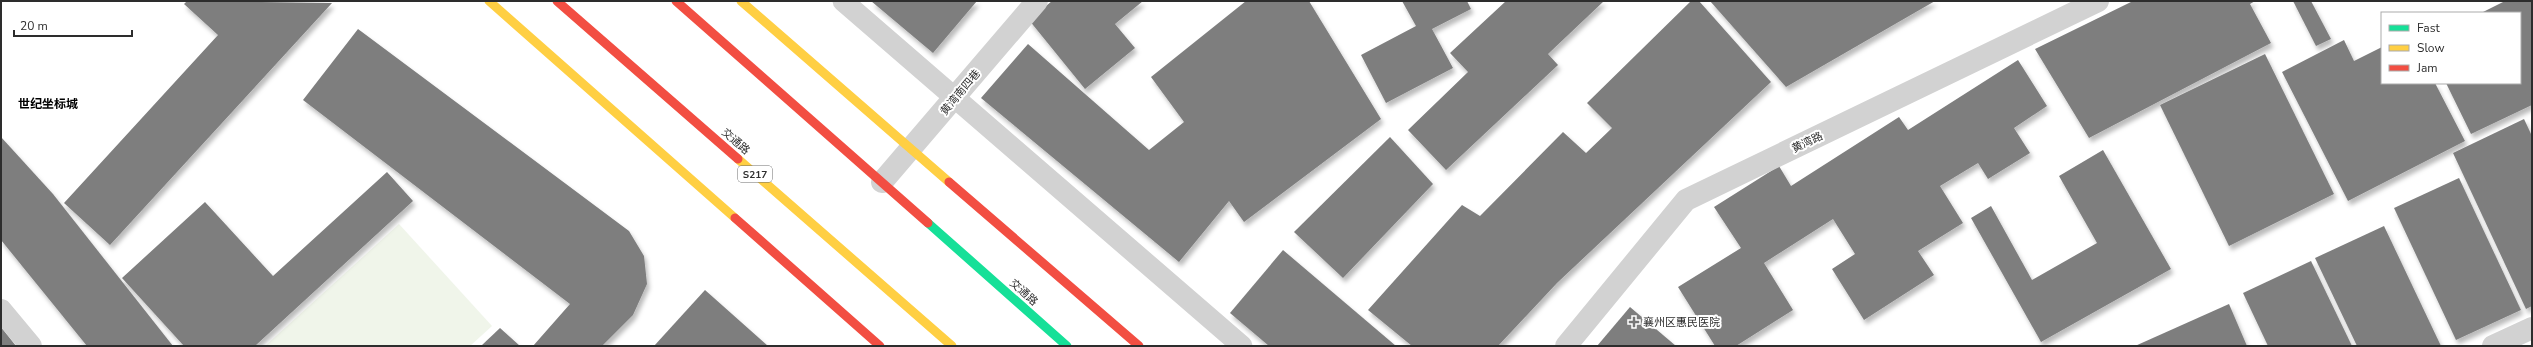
<svg xmlns="http://www.w3.org/2000/svg" width="2533" height="347" font-family="'Nunito Sans','Noto Sans SC',sans-serif">
<defs>
<filter id="shadow"><feDropShadow dx="2.5" dy="4.5" stdDeviation="2" flood-color="#0004"/></filter>
</defs>
<rect width="100%" height="100%" fill="#fff"/>
<polygon fill="#f0f5ea" points="399,224 492,326 470,346 265,346"/>
<g fill="#7e7e7e" filter="url(#shadow)">
<polygon points="187,1 332,3 110,245 64,203 218,35 184,4"/>
<polygon points="871,1 977,1 933,53"/>
<polygon points="1052,1 1143,1 1115,24 1135,48 1085,89 1029,20"/>
<polygon points="1246,1 1309,1 1381,119 1244,222 1229,201 1179,262 981,98 1028,44 1149,150 1184,122 1151,77"/>
<polygon points="1402,1 1467,1 1471,9 1432,29 1453,68 1386,103 1361,55 1416,26"/>
<polygon points="1506,1 1604,1 1548,54 1558,65 1446,170 1408,130 1468,72 1450,53"/>
<polygon points="1691,1 1699,1 1771,82 1557,283 1498,346 1412,346 1368,310 1462,205 1480,216 1563,132 1586,153 1612,128 1587,103"/>
<polygon points="1710,1 1935,1 1786,87"/>
<polygon points="2133,1 2255,1 2250,4 2271,43 2089,138 2035,49"/>
<polygon points="2293,1 2311,1 2331,39 2316,46"/>
<polygon points="2505,1 2532,1 2532,105 2471,134 2446,83 2520,83 2520,13 2481,13"/>
<polygon points="358,29 629,231 644,256 647,284 633,315 602,346 533,346 570,304 303,100"/>
<polygon points="2344,40 2354,61 2382,47 2382,83 2435,83 2465,141 2348,201 2282,72"/>
<polygon points="2265,54 2334,194 2229,246 2160,105"/>
<polygon points="2018,60 2047,106 2014,128 2030,153 1988,179 1978,163 1940,186 1963,223 1918,251 1934,275 1864,320 1832,269 1855,254 1833,219 1764,263 1793,310 1736,346 1715,346 1678,287 1741,248 1714,207 1779,166 1791,186 1899,117 1908,130"/>
<polygon points="2524,119 2532,136 2532,306 2526,309 2453,153"/>
<polygon points="1,137 53,194 173,346 87,346 1,240"/>
<polygon points="1390,137 1433,184 1343,278 1294,232"/>
<polygon points="2103,150 2171,269 2041,342 1971,218 1991,206 2032,280 2097,243 2059,176"/>
<polygon points="387,172 413,201 255,346 184,346 122,278 205,202 273,276"/>
<polygon points="2459,178 2521,310 2456,340 2394,208"/>
<polygon points="2384,226 2441,346 2357,346 2315,258"/>
<polygon points="1283,250 1396,346 1269,346 1230,313"/>
<polygon points="2311,261 2352,346 2268,346 2243,293"/>
<polygon points="705,290 768,346 654,346"/>
<polygon points="2229,304 2247,346 2135,346"/>
<polygon points="1630,307 1676,346 1597,346"/>
<polygon points="1,327 16,346 1,346"/>
<polygon points="500,328 520,346 481,346"/>
</g>
<g fill="none" stroke-linecap="round" stroke-linejoin="round">
<polyline stroke="#d2d2d2" stroke-width="21" points="843,1 1242,346"/>
<g stroke="#d2d2d2" stroke-width="22">
<polyline points="882,182 1037,1"/>
<polyline points="1,310 31,346"/>
<polyline points="1566,346 1686,200 2098,1"/>
<polyline points="2493,346 2532,328"/>
</g>
<polyline stroke="#16e098" stroke-width="9" points="928,223 1067,346"/>
<g stroke="#ffcf43" stroke-width="9">
<polyline points="489,1 735,218"/>
<polyline points="741,1 949,182"/>
<polyline points="738,159 952,346"/>
</g>
<g stroke="#f24e42" stroke-width="9">
<polyline points="557,1 738,159"/>
<polyline points="676,1 928,223"/>
<polyline points="949,182 1139,346"/>
<polyline points="735,218 880,346"/>
</g>
</g>
<path fill="#767676" stroke="#fff" stroke-width="1.5" d="M1632 316h4v4h4v4h-4v4h-4v-4h-4v-4h4z"/>
<g text-anchor="middle" stroke-width="4" stroke-linejoin="round" paint-order="stroke">
<rect fill="#fff" stroke="#6c6c6c" stroke-width="1" x="738" y="166" width="34" height="16" rx="3"/>
<g font-size="10" font-weight="bold" fill="#2d2d2d">
<text x="755" y="178">S217</text>
</g>
<g font-size="11" fill="#2d2d2d" stroke="#fff">
<text transform="translate(960 92) rotate(-50)" y="4">黄湾南四巷</text>
<text transform="translate(736 141) rotate(41)" y="4">交通路</text>
<text transform="translate(1807 142) rotate(-26)" y="4">黄湾路</text>
<text transform="translate(1024 292) rotate(42)" y="4">交通路</text>
</g>
<g font-size="11" fill="#2d2d2d" stroke="#fff" text-anchor="start">
<text x="1643" y="326">襄州区惠民医院</text>
</g>
<g font-size="12" font-weight="bold" fill="#000" stroke="#fff">
<text x="48" y="108">世纪坐标城</text>
</g>
</g>
<rect width="2533" height="347" fill="none" stroke="#2d2d2d" stroke-width="4"/>
<rect x="2381" y="12" width="140" height="72" fill="#ffffff" stroke="#ababab"/>
<rect x="2389" y="25" width="20" height="6" fill="#16e098" stroke="#ababab"/>
<text x="2417" y="32" font-size="12" fill="#2d2d2d">Fast</text>
<rect x="2389" y="45" width="20" height="6" fill="#ffcf43" stroke="#ababab"/>
<text x="2417" y="52" font-size="12" fill="#2d2d2d">Slow</text>
<rect x="2389" y="65" width="20" height="6" fill="#f24e42" stroke="#ababab"/>
<text x="2417" y="72" font-size="12" fill="#2d2d2d">Jam</text>
<path d="M14 30v6h118v-6" fill="none" stroke="#2d2d2d" stroke-width="2"/>
<text x="20" y="30" font-size="12" fill="#2d2d2d" stroke="#ffffff" stroke-width="3" paint-order="stroke">20 m</text>
</svg>
